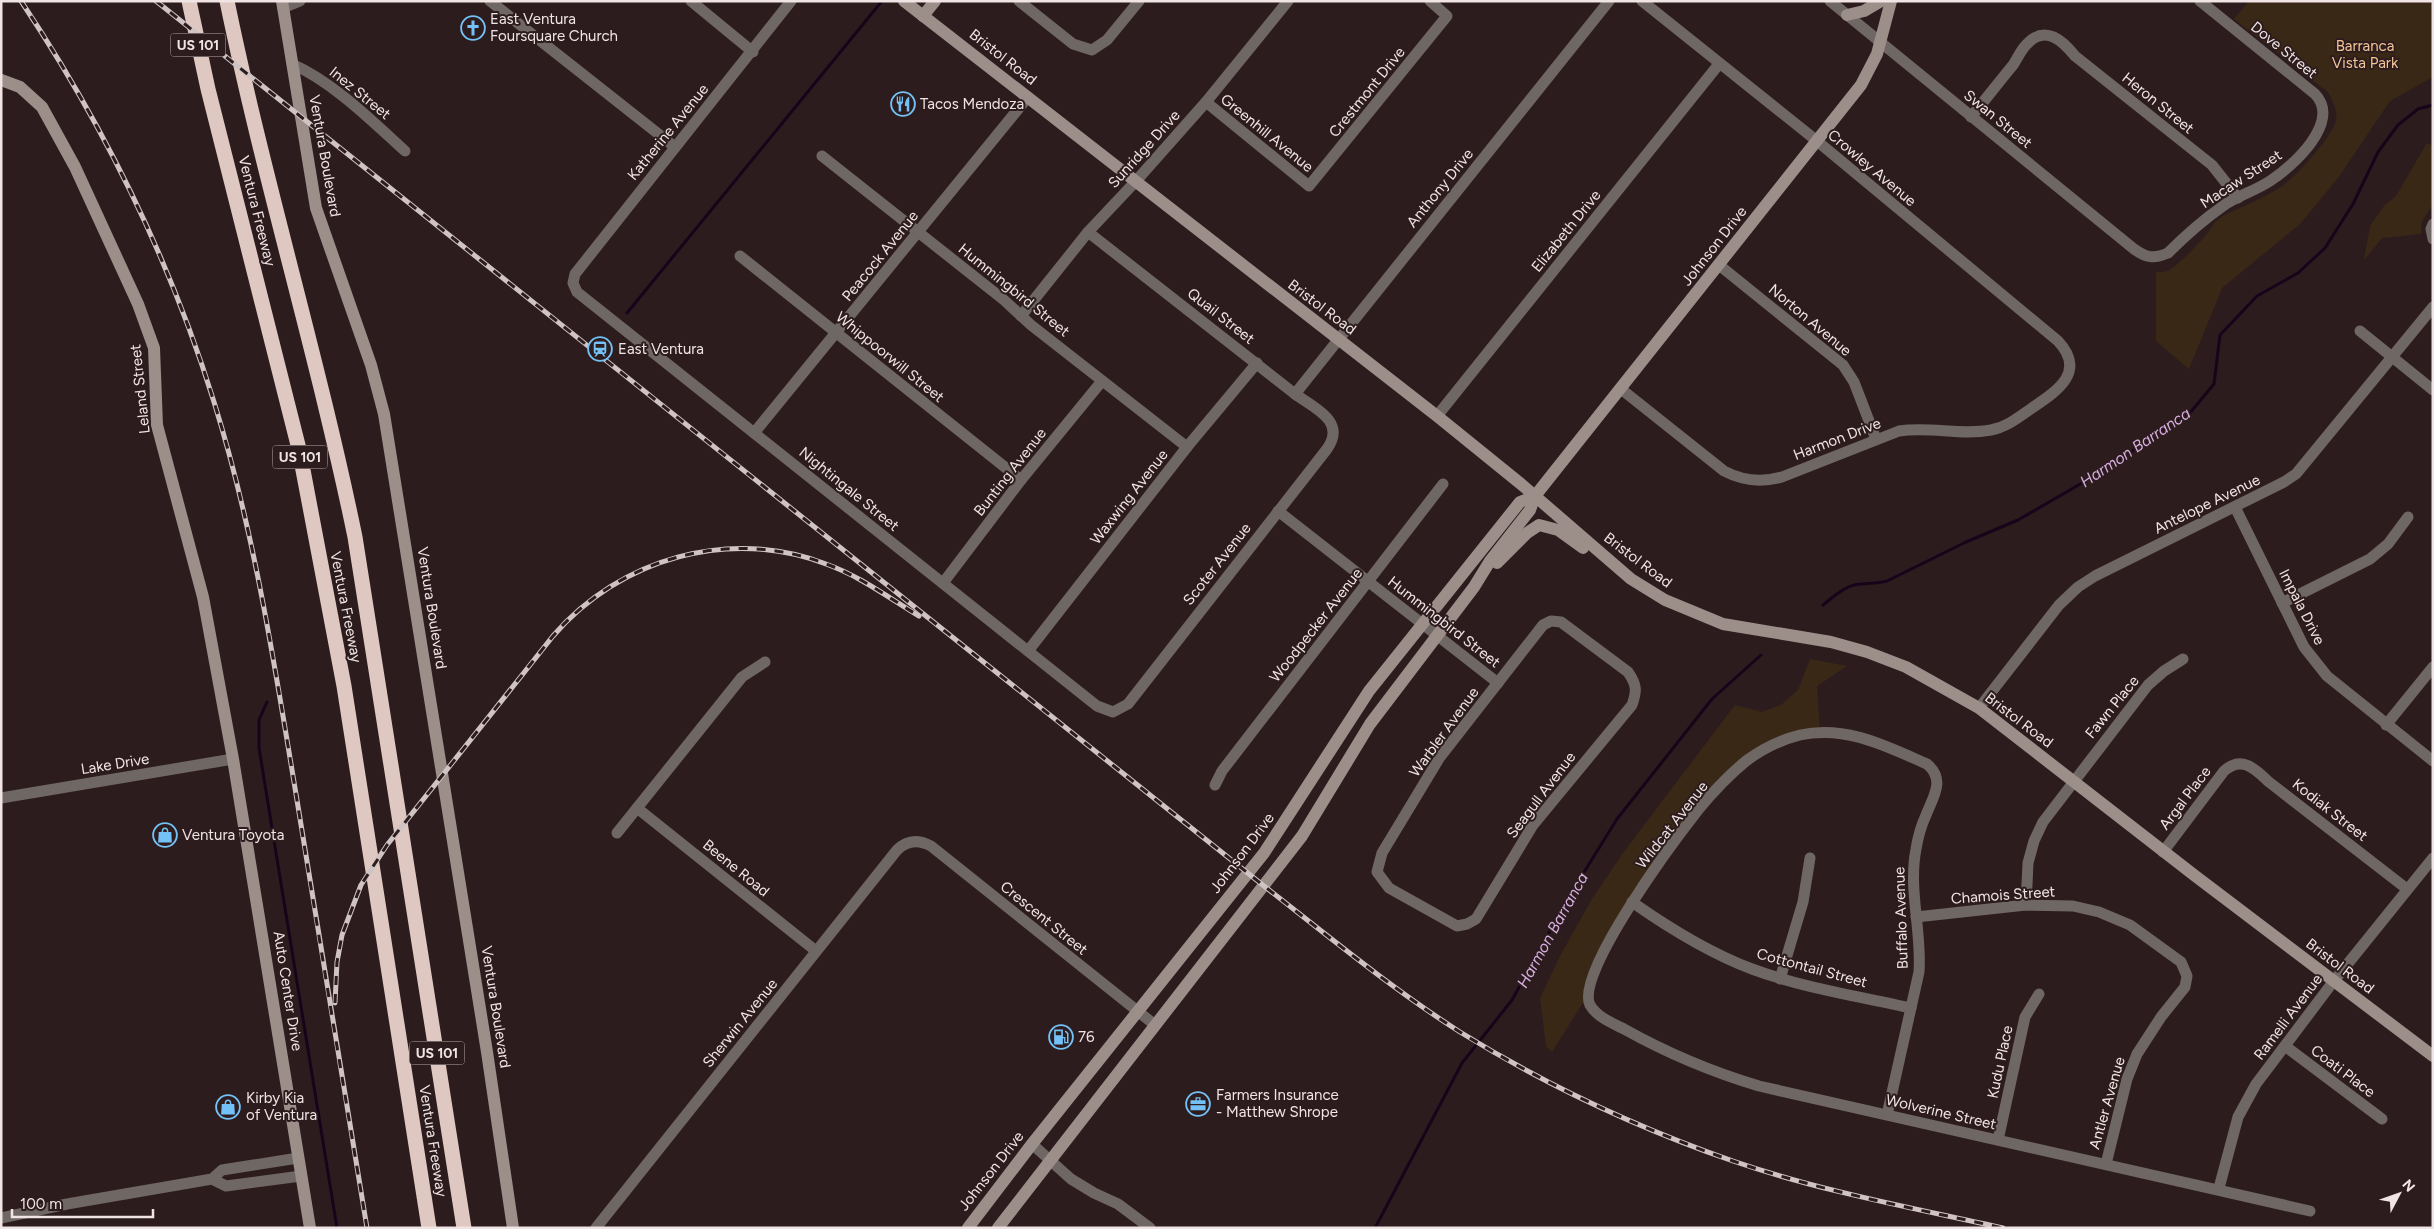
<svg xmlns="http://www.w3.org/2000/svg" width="2434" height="1229" font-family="Figtree,sans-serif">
<rect width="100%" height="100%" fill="#2d1c1e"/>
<g fill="#3a2816">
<path d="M2249 1H2433V77L2390 101 2338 178 2300 224 2222 288 2189 369 2156 341V272C2160 272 2165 272 2168 271 2177 267 2213 230 2214 223L2223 216C2243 206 2267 197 2285 184 2298 174 2332 137 2336 121 2338 111 2333 101 2328 92L2234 19Z"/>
<polygon points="2427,143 2433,146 2433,204 2422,221 2421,234 2382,238 2364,260 2370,226 2384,206 2396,196"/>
<polygon points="1810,659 1847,666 1817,686 1820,733 1777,743 1706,801 1632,902 1587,996 1552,1052 1546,1046 1540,998 1561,954 1592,899 1623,853 1735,705 1762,712 1781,705 1798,690"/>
</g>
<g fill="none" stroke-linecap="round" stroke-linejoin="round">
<g stroke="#16051a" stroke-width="3">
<polyline points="627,313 882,1"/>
<path d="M1823 605C1832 598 1842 588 1854 585 1865 583 1876 584 1887 581L1966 542 2018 520 2089 479 2189 414 2214 384 2220 335 2257 296 2298 273 2325 248 2353 204 2378 152 2398 125 2418 109 2433 105"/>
<polyline points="267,702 259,720 259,748 337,1228"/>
<polyline points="1375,1228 1462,1063 1512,1000 1568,898 1617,819 1712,699 1761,655"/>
</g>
<g stroke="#6f6764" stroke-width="11">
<polyline points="490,1 675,147"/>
<polyline points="691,1 753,52"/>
<path d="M791 1 575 274 573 283 577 292 1097 706 1113 712 1128 704 1327 449C1347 421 1314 408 1295 394L1088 232"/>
<polyline points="1019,1 1073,44 1092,50 1107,40 1139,1"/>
<path d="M1830 1 2134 249C2146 258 2154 259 2168 253 2185 236 2203 220 2223 206 2237 196 2255 191 2270 181 2293 166 2342 122 2315 94L2200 1"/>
<polyline points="283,8 300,1"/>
<path d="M292 64C333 82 372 121 405 151"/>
<polyline points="1206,102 1309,186 1447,16 1430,1"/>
<path d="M1971 117C1985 100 1999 82 2013 65 2018 58 2021 49 2028 43 2046 25 2063 41 2075 56L2212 165 2238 198"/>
<polyline points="822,156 1004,300 1031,325 1187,447"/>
<polyline points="2433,224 2431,229 2433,239"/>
<polyline points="740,256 1021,480"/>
<polyline points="1719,265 1843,365 1854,382 1876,439"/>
<polyline points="1021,316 1088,232 1136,181 1206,102 1288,1"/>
<polyline points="2360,331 2433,390"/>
<path d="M1621 389 1724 471C1743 481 1761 483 1782 477L1899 431C1930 426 1961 436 1991 430 2007 427 2019 417 2032 408 2057 391 2087 372 2058 341L1817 141 1642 1"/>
<polyline points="1295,394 1609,1"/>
<polyline points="1437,416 1719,64"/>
<polyline points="754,433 1028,97"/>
<polyline points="2235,507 2304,647 2327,676 2433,761"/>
<polyline points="1278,511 1498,683"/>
<polyline points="943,583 1021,480 1102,381"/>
<polyline points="2282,603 2370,559 2388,544 2408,517"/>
<path d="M1551 621 1561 622 1628 672C1637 685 1637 691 1632 705L1533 825 1476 919 1467 924 1457 926 1389 888 1377 872 1382 853 1440 757 1543 625Z"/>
<polyline points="1028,651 1187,447 1257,363"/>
<polyline points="1979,708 2059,605 2078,587 2095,576 2284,482 2296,474 2433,307"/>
<polyline points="2386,725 2433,667"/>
<polyline points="1215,785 1222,771 1443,484"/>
<polyline points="1,798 233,759"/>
<polyline points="637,808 816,951"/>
<polyline points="617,833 742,677 765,662"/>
<path d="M2163 852 2224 771C2242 755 2255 769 2269 782L2407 889"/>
<path d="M1632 902C1669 928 1709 953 1752 969 1803 988 1858 996 1911 1008"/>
<polyline points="2026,905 2028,863 2034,841 2043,822 2148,685 2164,671 2183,659"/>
<polyline points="1916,917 2026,905 2073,906 2099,912 2130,925 2181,962 2187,976 2185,987 2161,1017 2137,1054 2127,1079 2106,1164"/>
<polyline points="1780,979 1803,902 1810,858"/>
<polyline points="2285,1046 2382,1119"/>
<path d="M1887 1115 1919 972C1922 931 1908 890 1916 849 1918 837 1921 826 1926 815 1933 797 1946 780 1927 764 1886 746 1846 725 1800 735 1780 740 1762 749 1746 761 1729 775 1712 793 1698 810 1676 838 1574 974 1590 1005 1597 1017 1612 1023 1624 1029 1667 1053 1712 1072 1759 1086L2310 1211"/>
<polyline points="1998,1140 2025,1017 2039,994"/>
<polyline points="1032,1144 1071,1179 1094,1193 1118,1204 1150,1228"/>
<polyline points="212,1179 226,1186 301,1176"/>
<polyline points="2219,1188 2238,1117 2256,1084 2333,982 2433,858"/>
<polyline points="1,1218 67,1204 212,1179 222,1170 298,1158"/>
<path d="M596 1228 897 850C907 840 918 839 931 846L1155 1025"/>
</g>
<g stroke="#9c8e89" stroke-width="12">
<polyline points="282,1 316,208 371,365 384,414 487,1052 513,1228"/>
<polyline points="904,1 1437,416 1521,484 1631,579 1665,600 1723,624 1831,642 1867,652 1906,667 1979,708 2194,875 2433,1056"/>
<polyline points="1847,15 1864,11 1881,1"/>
<polyline points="923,16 935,1"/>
<polyline points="1,80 20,87 42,107 75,167 138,304 154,348 157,425 203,597 233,759 310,1228"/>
<polyline points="1497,563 1527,533 1539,525 1558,530 1583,548"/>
<polyline points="968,1228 1032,1144 1264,853 1369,691 1520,502 1535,496"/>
<polyline points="998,1228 1302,836 1370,724 1474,587 1490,561 1530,510 1535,496 1861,85 1877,54 1891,1"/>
</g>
<g stroke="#dec8c1" stroke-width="15">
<polyline points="189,1 208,89 299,449 344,686 429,1228"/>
<path d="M227 1C264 181 318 357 355 537L464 1228"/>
</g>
<g stroke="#cfc3c3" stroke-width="5">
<g id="rail">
<path d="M21 1C103 124 170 260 214 402 254 530 274 662 296 794 319 938 343 1083 367 1228"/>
<path d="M156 1 1264 886C1328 936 1391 988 1460 1032 1546 1085 1638 1128 1733 1161 1820 1191 1913 1208 2003 1228"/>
<path d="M335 1003 337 962 342 935 361 885 387 845 553 636C620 558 730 527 826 564 860 576 889 598 919 616"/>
</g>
</g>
<use href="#rail" stroke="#2d1c1e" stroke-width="3" stroke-dasharray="9" stroke-linecap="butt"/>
</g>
<defs>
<g id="church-ring" transform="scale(1.25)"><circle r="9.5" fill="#2d1c1e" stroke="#73c1f6" stroke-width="1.5"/><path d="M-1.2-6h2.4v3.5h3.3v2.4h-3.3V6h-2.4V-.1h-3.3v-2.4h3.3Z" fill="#73c1f6"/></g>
<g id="restaurant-ring" transform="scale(1.25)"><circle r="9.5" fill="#2d1c1e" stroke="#73c1f6" stroke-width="1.5"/><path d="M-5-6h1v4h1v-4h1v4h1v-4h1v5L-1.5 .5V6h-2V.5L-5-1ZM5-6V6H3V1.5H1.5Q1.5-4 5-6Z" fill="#73c1f6"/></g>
<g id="station-ring" transform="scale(1.25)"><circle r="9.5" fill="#2d1c1e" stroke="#73c1f6" stroke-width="1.5"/><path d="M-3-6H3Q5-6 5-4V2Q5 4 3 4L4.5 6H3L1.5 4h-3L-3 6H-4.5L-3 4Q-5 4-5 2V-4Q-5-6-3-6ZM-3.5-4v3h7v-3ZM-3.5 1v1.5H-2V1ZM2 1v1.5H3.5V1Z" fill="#73c1f6"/></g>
<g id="shop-ring" transform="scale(1.25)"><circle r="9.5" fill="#2d1c1e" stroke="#73c1f6" stroke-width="1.5"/><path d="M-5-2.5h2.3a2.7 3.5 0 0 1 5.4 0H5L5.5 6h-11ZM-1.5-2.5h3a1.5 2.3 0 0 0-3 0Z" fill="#73c1f6"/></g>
<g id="fuel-ring" transform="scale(1.25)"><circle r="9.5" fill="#2d1c1e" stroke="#73c1f6" stroke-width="1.5"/><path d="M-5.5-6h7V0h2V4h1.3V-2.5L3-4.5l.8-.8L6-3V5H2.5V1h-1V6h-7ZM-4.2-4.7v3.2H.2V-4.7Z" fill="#73c1f6"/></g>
<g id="office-ring" transform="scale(1.25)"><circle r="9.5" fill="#2d1c1e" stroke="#73c1f6" stroke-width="1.5"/><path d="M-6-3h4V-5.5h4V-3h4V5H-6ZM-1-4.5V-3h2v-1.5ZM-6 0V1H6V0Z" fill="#73c1f6"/></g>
</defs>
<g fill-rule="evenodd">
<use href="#church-ring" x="473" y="28"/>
<use href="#restaurant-ring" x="903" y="104"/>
<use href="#station-ring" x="600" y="349"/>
<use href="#shop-ring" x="165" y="835"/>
<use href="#fuel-ring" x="1061" y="1037"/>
<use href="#office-ring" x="1198" y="1104"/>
<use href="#shop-ring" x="228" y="1107"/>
</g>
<g text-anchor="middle" stroke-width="4" stroke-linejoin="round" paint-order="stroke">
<g fill="#2d1c1e" stroke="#b6a8a9" stroke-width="1">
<rect x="170.5" y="33.5" width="55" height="23" rx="4"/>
<rect x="272.5" y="445.5" width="55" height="23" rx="4"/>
<rect x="409.5" y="1041.5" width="55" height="23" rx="4"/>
</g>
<g font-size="14" font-weight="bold" fill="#f0e4e4">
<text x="198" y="50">US 101</text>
<text x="300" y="462">US 101</text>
<text x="437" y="1058">US 101</text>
</g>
<g font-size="15" fill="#f0e4e4" stroke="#2d1c1e" text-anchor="start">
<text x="490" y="24">East Ventura<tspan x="490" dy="17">Foursquare Church</tspan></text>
<text x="920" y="109">Tacos Mendoza</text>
<text x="618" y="354">East Ventura</text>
<text x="182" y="840">Ventura Toyota</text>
<text x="1078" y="1042">76</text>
<text x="1216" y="1100">Farmers Insurance<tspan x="1216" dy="17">- Matthew Shrope</tspan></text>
<text x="246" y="1103">Kirby Kia<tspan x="246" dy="17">of Ventura</tspan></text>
</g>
<g font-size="15" fill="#f3c496" stroke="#2d1c1e">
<text x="2365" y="51">Barranca<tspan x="2365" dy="17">Vista Park</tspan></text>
</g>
<g font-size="15" fill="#f0e4e4" stroke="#2d1c1e">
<text transform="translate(2284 50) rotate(39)" y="5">Dove Street</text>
<text transform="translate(1003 57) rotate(38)" y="5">Bristol Road</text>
<text transform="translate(1367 92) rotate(-51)" y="5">Crestmont Drive</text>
<text transform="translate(360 93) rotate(39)" y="5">Inez Street</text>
<text transform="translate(2158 103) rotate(39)" y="5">Heron Street</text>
<text transform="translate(1998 119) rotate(39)" y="5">Swan Street</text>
<text transform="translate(668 132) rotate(-51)" y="5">Katherine Avenue</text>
<text transform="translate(1267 133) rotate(39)" y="5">Greenhill Avenue</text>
<text transform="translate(1144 149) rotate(-48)" y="5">Sunridge Drive</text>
<text transform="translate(325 156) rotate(80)" y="5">Ventura Boulevard</text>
<text transform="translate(1872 168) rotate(40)" y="5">Crowley Avenue</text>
<text transform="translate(2241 179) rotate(-33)" y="5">Macaw Street</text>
<text transform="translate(1440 188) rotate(-51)" y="5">Anthony Drive</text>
<text transform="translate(257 211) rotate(76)" y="5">Ventura Freeway</text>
<text transform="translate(1566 231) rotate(-51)" y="5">Elizabeth Drive</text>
<text transform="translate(1714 246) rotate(-52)" y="5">Johnson Drive</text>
<text transform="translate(880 256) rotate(-51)" y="5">Peacock Avenue</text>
<text transform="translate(1014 290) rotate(39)" y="5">Hummingbird Street</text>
<text transform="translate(1322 307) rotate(37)" y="5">Bristol Road</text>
<text transform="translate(1221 316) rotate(38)" y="5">Quail Street</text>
<text transform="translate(1810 320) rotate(40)" y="5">Norton Avenue</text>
<text transform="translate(890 357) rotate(39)" y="5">Whippoorwill Street</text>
<text transform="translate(140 389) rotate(-96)" y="5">Leland Street</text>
<text transform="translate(1837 439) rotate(-21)" y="5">Harmon Drive</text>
<text transform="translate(1010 472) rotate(-52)" y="5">Bunting Avenue</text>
<text transform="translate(849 489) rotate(39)" y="5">Nightingale Street</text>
<text transform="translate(1129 497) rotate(-52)" y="5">Waxwing Avenue</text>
<text transform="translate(2207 504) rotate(-26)" y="5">Antelope Avenue</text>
<text transform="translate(1638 560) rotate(37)" y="5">Bristol Road</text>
<text transform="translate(1217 564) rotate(-52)" y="5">Scoter Avenue</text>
<text transform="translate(346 607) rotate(79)" y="5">Ventura Freeway</text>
<text transform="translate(2302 607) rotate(63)" y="5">Impala Drive</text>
<text transform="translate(432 608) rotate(81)" y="5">Ventura Boulevard</text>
<text transform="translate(1444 622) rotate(38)" y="5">Hummingbird Street</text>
<text transform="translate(1316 625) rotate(-52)" y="5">Woodpecker Avenue</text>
<text transform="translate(2112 707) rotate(-51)" y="5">Fawn Place</text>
<text transform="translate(2019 720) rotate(37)" y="5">Bristol Road</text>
<text transform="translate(1444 732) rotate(-54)" y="5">Warbler Avenue</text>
<text transform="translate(115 764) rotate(-9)" y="5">Lake Drive</text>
<text transform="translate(1541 795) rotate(-53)" y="5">Seagull Avenue</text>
<text transform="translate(2185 798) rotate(-53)" y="5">Argal Place</text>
<text transform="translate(2330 810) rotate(38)" y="5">Kodiak Street</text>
<text transform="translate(1672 825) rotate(-52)" y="5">Wildcat Avenue</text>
<text transform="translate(1242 853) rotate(-53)" y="5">Johnson Drive</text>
<text transform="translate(736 868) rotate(39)" y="5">Beene Road</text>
<text transform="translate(2003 895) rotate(-4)" y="5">Chamois Street</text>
<text transform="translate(1044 918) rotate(39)" y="5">Crescent Street</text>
<text transform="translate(1901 918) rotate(-92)" y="5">Buffalo Avenue</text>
<text transform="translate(2340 966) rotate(37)" y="5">Bristol Road</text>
<text transform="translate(1812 968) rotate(15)" y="5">Cottontail Street</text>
<text transform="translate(288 991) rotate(81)" y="5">Auto Center Drive</text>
<text transform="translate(496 1007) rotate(81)" y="5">Ventura Boulevard</text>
<text transform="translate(2288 1017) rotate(-53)" y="5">Ramelli Avenue</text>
<text transform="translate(740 1023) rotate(-51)" y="5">Sherwin Avenue</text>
<text transform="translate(2000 1062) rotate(-78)" y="5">Kudu Place</text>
<text transform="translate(2343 1071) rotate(37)" y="5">Coati Place</text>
<text transform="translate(2107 1103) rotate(-74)" y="5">Antler Avenue</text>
<text transform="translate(1941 1112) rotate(13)" y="5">Wolverine Street</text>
<text transform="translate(433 1141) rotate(81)" y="5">Ventura Freeway</text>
<text transform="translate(991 1171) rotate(-52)" y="5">Johnson Drive</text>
</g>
<g font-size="16" font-style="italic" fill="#d7afe0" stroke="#2d1c1e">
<text transform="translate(2135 447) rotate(-34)" y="6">Harmon Barranca</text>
<text transform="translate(1552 930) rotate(-61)" y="6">Harmon Barranca</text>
</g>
</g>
<rect width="2434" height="1229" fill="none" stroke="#f0e4e4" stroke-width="5"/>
<g transform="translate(2399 1194) rotate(49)" stroke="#2d1c1e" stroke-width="4" paint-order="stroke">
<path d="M0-4L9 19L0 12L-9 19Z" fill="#f0e4e4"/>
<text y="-8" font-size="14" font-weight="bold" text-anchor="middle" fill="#f0e4e4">N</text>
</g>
<path d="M12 1209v8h141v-8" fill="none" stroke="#f0e4e4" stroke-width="2.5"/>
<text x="20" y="1209" font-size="15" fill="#f0e4e4" stroke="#2d1c1e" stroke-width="4" paint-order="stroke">100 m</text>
</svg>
